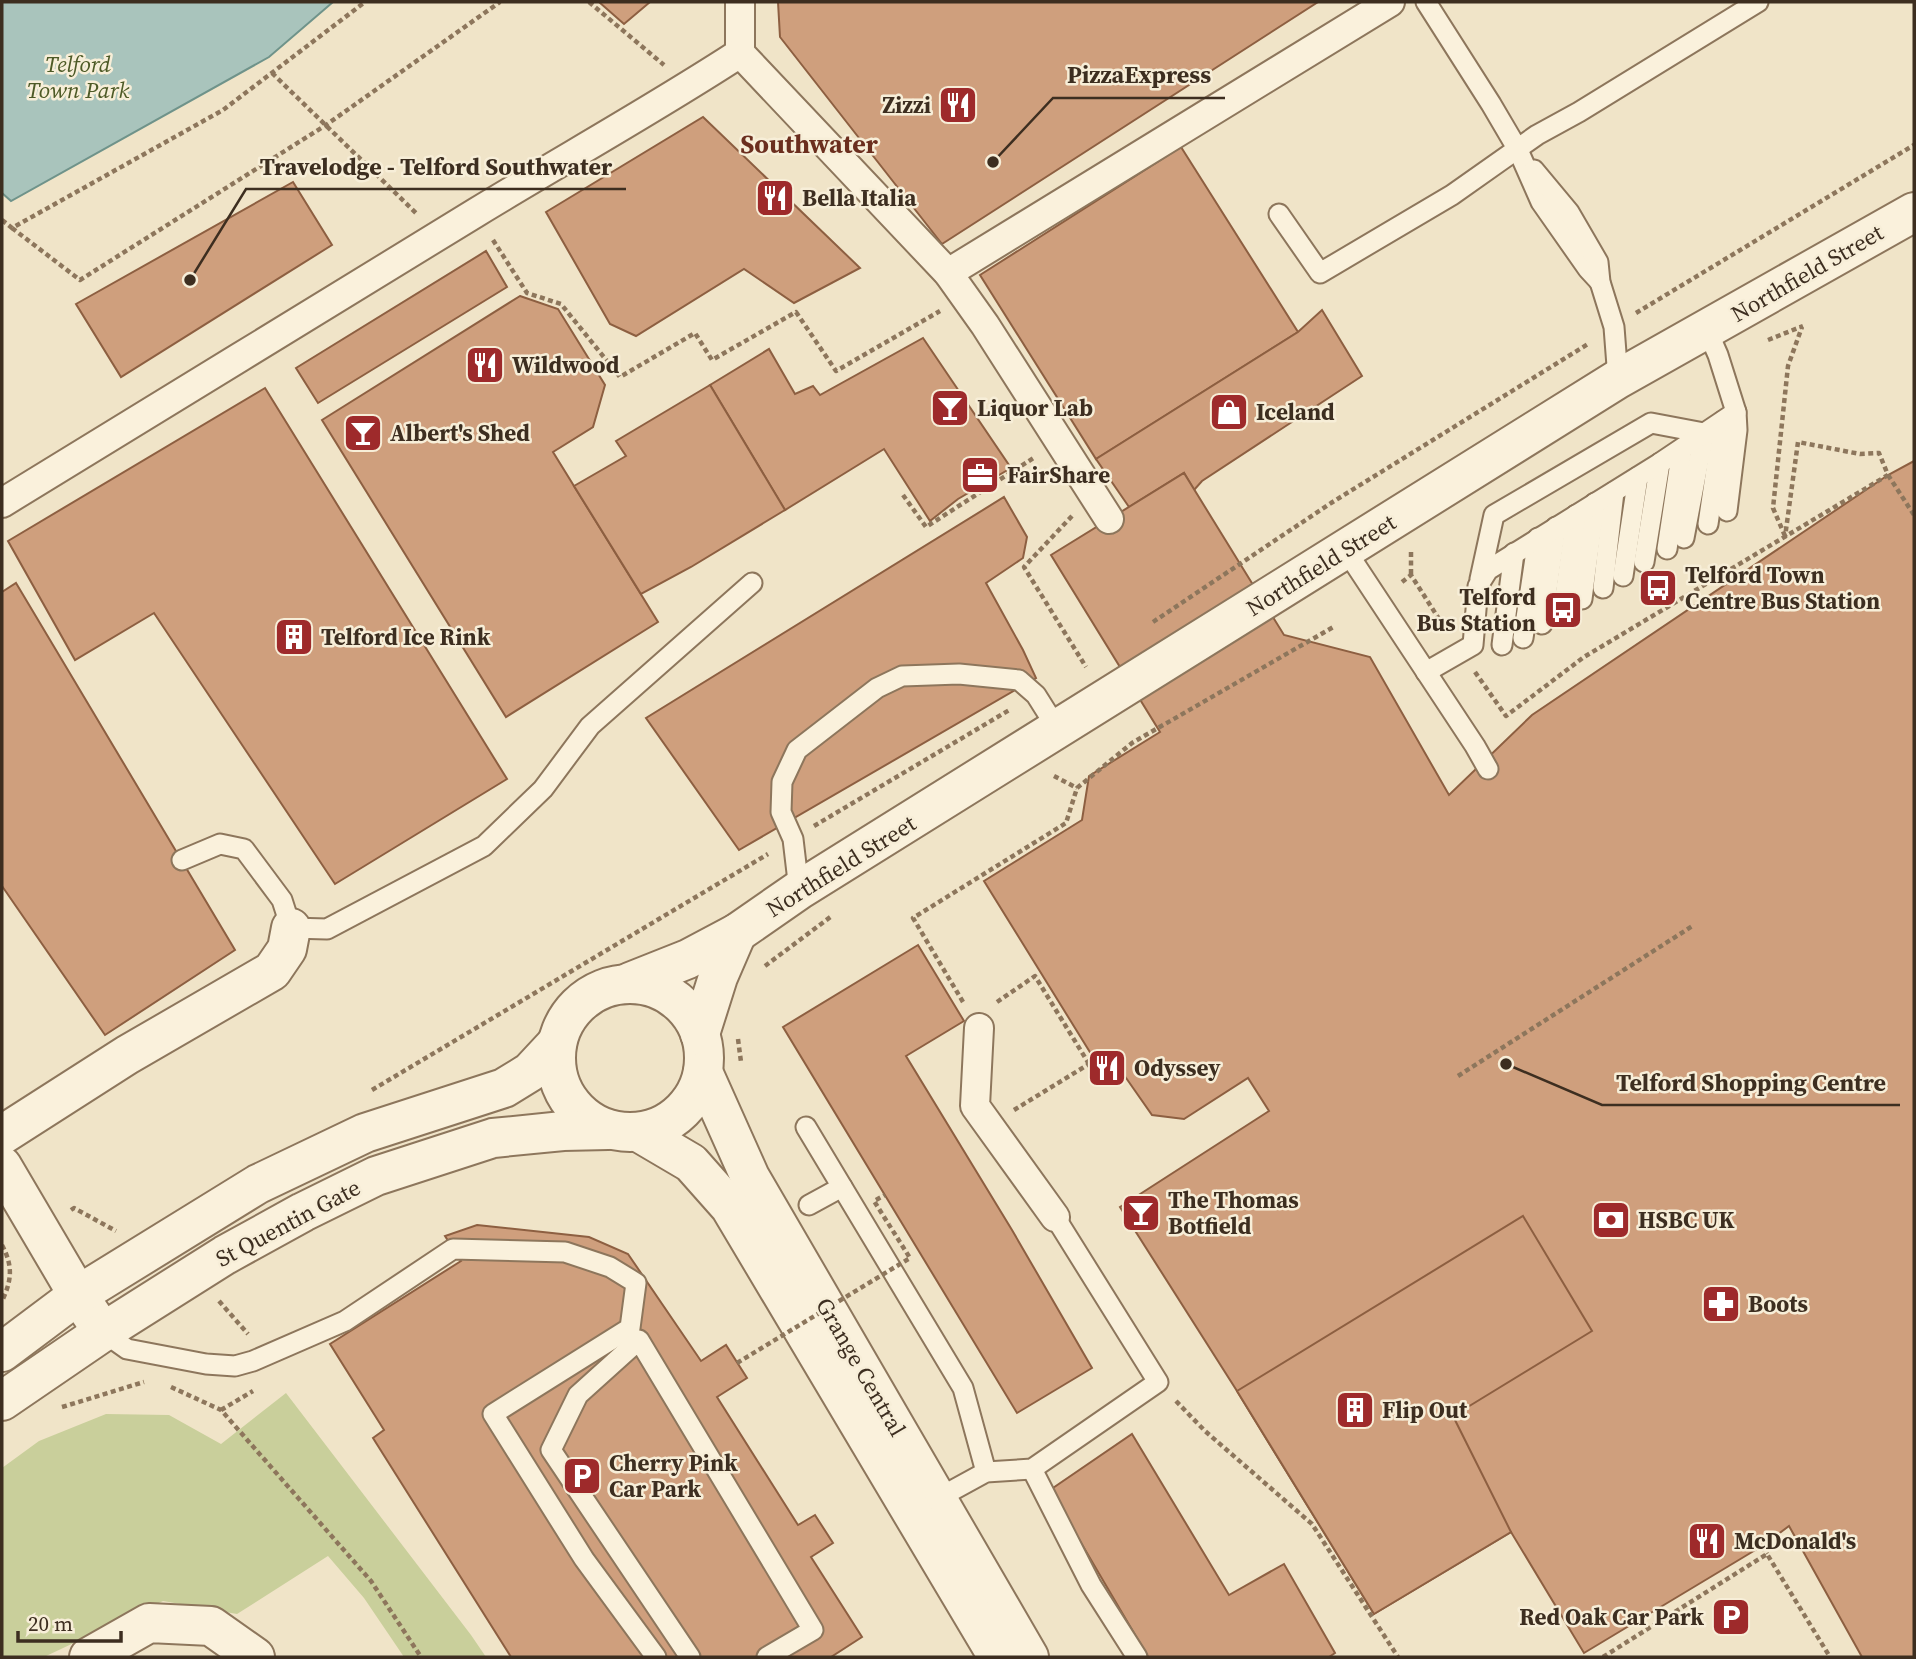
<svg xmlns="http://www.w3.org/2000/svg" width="1916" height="1659" font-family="'Source Serif 4',serif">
<rect width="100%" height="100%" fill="#f0e4c8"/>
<polygon fill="#c9cf9b" points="286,1393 471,1635 486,1657 404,1657 364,1598 328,1556 237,1614 163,1601 44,1657 2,1657 2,1468 39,1441 106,1414 169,1415 221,1444"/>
<polygon fill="#a9c4bc" stroke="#6f938a" stroke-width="2" points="2,2 333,2 269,57 11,201 2,193"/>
<g fill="#cf9f7d" stroke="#8d5f41" stroke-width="2">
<polygon points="599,2 650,2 624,24"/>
<polygon points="778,2 1318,2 942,244 780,37"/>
<polygon points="703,117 860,268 794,303 744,269 636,336 610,324 546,212"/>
<polygon points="1181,147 1298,332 1096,459 980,275"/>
<polygon points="293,182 332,245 121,377 76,304"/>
<polygon points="486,251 507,287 318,403 296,368"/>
<polygon points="520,296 558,309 605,385 593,427 553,452 658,622 506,717 322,420"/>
<polygon points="1322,310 1362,376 1202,481 1194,490 1184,473 1129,507 1096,459 1298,332"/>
<polygon points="923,338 1011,468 958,499 930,521 884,449 785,510 710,385 769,349 795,394 813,386 820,395"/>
<polygon points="710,385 785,510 691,567 641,594 574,486 626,456 616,441"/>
<polygon points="265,388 507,779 335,884 154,613 75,660 8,541"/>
<polygon points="1914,461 1914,1657 1862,1657 1789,1526 1762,1546 1584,1653 1511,1532 1374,1614 1237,1391 1120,1207 1269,1111 1248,1078 1184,1119 1152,1115 1124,1075 1112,1077 1101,1070 984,881 1082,820 1089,776 1160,732 1051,555 1184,473 1284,635 1370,657 1449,795 1532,715 1888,475"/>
<polygon points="1004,497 1027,537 1023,558 986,583 1023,650 1036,678 739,850 646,718"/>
<polygon points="16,583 235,950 105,1035 2,886 2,592"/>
<polygon points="918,945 964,1021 906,1056 1012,1230 1092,1368 1017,1413 783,1027"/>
<polygon points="1523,1216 1592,1331 1453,1416 1511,1532 1374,1614 1237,1391"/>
<polygon points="477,1225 589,1237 628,1254 701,1361 726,1345 747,1378 717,1397 798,1525 815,1515 833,1543 811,1557 862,1637 831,1657 511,1657 373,1438 384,1430 330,1344 461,1261 445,1236"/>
<polygon points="1132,1434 1229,1595 1284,1564 1335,1653 1329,1657 1148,1657 1050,1490"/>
</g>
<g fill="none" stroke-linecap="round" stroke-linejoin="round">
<g stroke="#8d765c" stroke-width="23">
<g id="service">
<polyline points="1426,2 1491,104 1518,150 1541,202 1588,269 1600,282"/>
<polyline points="1534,170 1569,212 1598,262 1600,282 1614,327 1618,379"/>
<polyline points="1279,214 1320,273 1452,195 1537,135 1579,112 1758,2"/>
<polyline points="1727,511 1737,430 1736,412"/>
<polyline points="1708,524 1723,421"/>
<polyline points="1345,549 1475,746 1488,769"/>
<polyline points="1667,549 1682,449"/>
<polyline points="1644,562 1660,463"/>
<polyline points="1623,576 1638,477"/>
<polyline points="1480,579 1494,515 1651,423 1704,433 1684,538"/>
<polyline points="1603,588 1614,492"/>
<polyline points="1582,599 1595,503"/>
<polyline points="1563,610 1576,515"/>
<polyline points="1542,624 1556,527"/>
<polyline points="1523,638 1538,538"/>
<polyline points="1502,645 1514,553"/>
<polyline points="1426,672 1473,645 1478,586 1488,570 1660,463 1736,412 1718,355 1707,330"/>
<polyline points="182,860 220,844 244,849 282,900 291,928 327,929 484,846 543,789 590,726 752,583"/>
<polyline points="799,890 793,839 781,812 782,782 797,750 877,688 902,676 959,674 1019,680 1036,695 1058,730"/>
<polyline points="806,1127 963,1388 986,1472"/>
<polyline points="809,1205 842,1187"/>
<polyline points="103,1332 127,1349 206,1364 235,1366 253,1361 345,1321 453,1249 565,1252 610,1267 636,1283 630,1328 493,1414 584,1559 656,1657"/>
<polyline points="1032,1469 1091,1585 1137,1657"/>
<polyline points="933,1501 986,1472 1032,1469 1158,1382 1055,1217"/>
<polyline points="690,1657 551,1450 578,1395 639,1340 813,1630 767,1657"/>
</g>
</g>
<g stroke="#8d765c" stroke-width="32">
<g id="pedestrian">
<polyline points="740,2 740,53"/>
<polyline points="948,273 1390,2"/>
<path d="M2 503C161 407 318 308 477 212 564 159 654 109 740 53L948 273 985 325 1109 519"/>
<polyline points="979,1028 975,1106 1055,1217"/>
</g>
</g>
<g stroke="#8d765c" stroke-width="42">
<g id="minor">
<polyline points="2,1135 127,1055 272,971 287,949 291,928"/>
<polyline points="2,1166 78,1295 103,1332"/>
<polyline points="89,1657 149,1623 211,1626 255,1657"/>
</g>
</g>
<g stroke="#8d765c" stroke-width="42">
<g id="tertiary">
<polyline points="630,982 688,959 737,933 799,890 1618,379 1914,212"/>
<circle cx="630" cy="1058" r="74"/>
<polyline points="700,1034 718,977 737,933"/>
<polyline points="703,1072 750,1177 1029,1657"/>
<polyline points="640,1133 691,1163 730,1207 998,1657"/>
<polyline points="2,1352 78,1295 258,1184 365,1133 504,1088 530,1072 557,1043"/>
<polyline points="2,1401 103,1332 225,1255 303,1212 376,1176 493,1138 563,1131 608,1130"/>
</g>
</g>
<g stroke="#8d765c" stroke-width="4.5" stroke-dasharray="5 3.5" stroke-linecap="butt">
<polyline points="589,2 664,65"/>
<polyline points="272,73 416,213"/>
<polyline points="2,220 12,228 223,110 365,2"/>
<polyline points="12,228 80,280 326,125 500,2"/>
<polyline points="493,240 527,293 561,304 620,377 695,333 712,360 796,312 836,371 940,311"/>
<polyline points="1636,313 1914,145"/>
<polyline points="1768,340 1803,326"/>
<polyline points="1888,475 1914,515"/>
<polyline points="903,495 926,527 1035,457"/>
<polyline points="1072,516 1024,567 1086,667"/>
<polyline points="1785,536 1773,508 1788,366 1802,327"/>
<polyline points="1411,552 1411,575"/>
<polyline points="1402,582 1411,575 1446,630"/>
<polyline points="1153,622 1331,503 1588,344"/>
<polyline points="1475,672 1506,716 1584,657 1888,475 1879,453 1860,454 1798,442 1785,537"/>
<polyline points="1054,776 1077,788"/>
<polyline points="814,826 1011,709"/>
<polyline points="765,966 833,915"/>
<polyline points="963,1002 913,918 1066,823 1077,788 1132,743 1335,626"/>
<polyline points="997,1002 1035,976 1089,1064"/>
<polyline points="738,1039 741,1062"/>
<polyline points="1458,1076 1694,925"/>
<polyline points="372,1090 768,854"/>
<polyline points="1014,1110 1089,1064 1094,1058"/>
<polyline points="71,1210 74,1208 116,1231"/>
<path d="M2 1245C13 1266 12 1280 2 1301"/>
<polyline points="219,1301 248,1334"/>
<polyline points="171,1387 221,1410 371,1581 421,1657"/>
<polyline points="1176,1401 1205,1431 1312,1524 1398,1657"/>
<polyline points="62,1407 144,1382"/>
<polyline points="221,1410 253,1391"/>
<polyline points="1762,1546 1767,1554"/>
<polyline points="1603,1657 1767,1554 1830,1657"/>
</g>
<use href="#service" stroke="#faf1dc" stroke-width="19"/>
<use href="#pedestrian" stroke="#faf1dc" stroke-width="28"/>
<use href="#minor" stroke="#faf1dc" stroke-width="38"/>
<use href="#tertiary" stroke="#faf1dc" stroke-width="38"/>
<polyline stroke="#8d765c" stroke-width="4.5" stroke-dasharray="5 3.5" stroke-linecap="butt" points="737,1363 910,1258 874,1201 885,1195"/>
</g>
<defs>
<g id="restaurant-square" transform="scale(2.0125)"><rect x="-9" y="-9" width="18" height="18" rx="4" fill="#9e2a2b" stroke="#f7eed8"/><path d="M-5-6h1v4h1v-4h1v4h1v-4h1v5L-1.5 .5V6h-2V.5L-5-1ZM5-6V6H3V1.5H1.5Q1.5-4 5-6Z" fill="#fff"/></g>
<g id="bar-square" transform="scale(2.0125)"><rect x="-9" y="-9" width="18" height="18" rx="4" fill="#9e2a2b" stroke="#f7eed8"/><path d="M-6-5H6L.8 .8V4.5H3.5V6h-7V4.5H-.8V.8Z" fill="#fff"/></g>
<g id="shop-square" transform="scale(2.0125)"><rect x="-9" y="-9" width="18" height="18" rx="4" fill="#9e2a2b" stroke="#f7eed8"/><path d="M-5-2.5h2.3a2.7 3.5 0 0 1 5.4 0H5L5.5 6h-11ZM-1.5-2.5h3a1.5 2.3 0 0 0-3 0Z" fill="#fff"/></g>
<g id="office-square" transform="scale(2.0125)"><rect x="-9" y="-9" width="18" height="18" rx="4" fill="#9e2a2b" stroke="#f7eed8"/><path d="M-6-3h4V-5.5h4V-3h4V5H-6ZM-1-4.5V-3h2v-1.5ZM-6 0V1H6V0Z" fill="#fff"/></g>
<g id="bus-square" transform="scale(2.0125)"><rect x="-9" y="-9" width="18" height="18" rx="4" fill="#9e2a2b" stroke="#f7eed8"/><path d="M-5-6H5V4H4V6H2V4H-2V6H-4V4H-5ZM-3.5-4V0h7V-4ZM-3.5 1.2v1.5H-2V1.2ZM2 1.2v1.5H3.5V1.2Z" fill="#fff"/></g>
<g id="building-square" transform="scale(2.0125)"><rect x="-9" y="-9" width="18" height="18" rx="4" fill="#9e2a2b" stroke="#f7eed8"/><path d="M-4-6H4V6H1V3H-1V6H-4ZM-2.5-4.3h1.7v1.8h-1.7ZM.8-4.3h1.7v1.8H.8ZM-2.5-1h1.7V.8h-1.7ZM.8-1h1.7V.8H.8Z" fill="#fff"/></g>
<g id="bank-square" transform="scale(2.0125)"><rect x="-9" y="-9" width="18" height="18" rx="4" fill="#9e2a2b" stroke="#f7eed8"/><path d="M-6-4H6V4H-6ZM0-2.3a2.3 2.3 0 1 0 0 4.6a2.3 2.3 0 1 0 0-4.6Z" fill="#fff"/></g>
<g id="pharmacy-square" transform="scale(2.0125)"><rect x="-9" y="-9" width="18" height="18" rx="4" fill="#9e2a2b" stroke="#f7eed8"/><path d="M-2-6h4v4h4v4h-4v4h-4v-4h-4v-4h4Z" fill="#fff"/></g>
<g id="parking-square" transform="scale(2.0125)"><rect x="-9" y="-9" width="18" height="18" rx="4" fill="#9e2a2b" stroke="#f7eed8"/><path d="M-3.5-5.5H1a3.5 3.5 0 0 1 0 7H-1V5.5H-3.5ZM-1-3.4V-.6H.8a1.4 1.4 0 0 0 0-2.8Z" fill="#fff"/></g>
</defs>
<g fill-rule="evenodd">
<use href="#restaurant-square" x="958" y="105"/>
<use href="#restaurant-square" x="775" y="198"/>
<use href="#restaurant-square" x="485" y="365"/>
<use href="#bar-square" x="950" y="408"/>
<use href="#shop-square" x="1229" y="412"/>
<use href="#bar-square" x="363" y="433"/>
<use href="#office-square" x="980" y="475"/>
<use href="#bus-square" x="1658" y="588"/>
<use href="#bus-square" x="1563" y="610"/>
<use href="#building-square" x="294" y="637"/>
<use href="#restaurant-square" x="1107" y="1068"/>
<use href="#bar-square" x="1141" y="1213"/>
<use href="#bank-square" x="1611" y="1220"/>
<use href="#pharmacy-square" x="1721" y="1304"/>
<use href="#building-square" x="1355" y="1410"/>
<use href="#parking-square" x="582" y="1476"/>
<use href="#restaurant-square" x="1707" y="1541"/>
<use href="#parking-square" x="1731" y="1617"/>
</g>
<g text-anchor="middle" stroke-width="5" stroke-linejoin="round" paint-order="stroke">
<g font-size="23" font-style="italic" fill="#4d5a26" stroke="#f7eed8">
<text x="78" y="72">Telford<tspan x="78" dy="26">Town Park</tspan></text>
</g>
<g font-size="23" font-weight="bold" fill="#3d2e20" stroke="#f7eed8" text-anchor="start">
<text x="931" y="113" text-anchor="end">Zizzi</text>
<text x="802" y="206">Bella Italia</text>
<text x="512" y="373">Wildwood</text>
<text x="977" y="416">Liquor Lab</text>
<text x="1256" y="420">Iceland</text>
<text x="390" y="441">Albert's Shed</text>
<text x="1007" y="483">FairShare</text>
<text x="1685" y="583">Telford Town<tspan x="1685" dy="26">Centre Bus Station</tspan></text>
<text x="1536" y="605" text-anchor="end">Telford<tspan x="1536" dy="26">Bus Station</tspan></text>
<text x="321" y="645">Telford Ice Rink</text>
<text x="1134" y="1076">Odyssey</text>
<text x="1168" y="1208">The Thomas<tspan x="1168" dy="26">Botfield</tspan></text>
<text x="1638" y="1228">HSBC UK</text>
<text x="1748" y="1312">Boots</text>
<text x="1382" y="1418">Flip Out</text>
<text x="609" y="1471">Cherry Pink<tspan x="609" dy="26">Car Park</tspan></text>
<text x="1734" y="1549">McDonald's</text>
<text x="1704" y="1625" text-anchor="end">Red Oak Car Park</text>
</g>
<g font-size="23" fill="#3d2e20" stroke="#f7eed8">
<text transform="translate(1807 273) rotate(-30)" y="8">Northfield Street</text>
<text transform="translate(1321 565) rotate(-32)" y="8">Northfield Street</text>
<text transform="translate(841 866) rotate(-32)" y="8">Northfield Street</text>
<text transform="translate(288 1223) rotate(-28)" y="8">St Quentin Gate</text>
<text transform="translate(861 1367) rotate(60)" y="8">Grange Central</text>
</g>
<g font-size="26" font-weight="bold" fill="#6b2e1e" stroke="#f7eed8">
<text x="809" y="153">Southwater</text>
</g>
</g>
<path fill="none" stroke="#3d2e20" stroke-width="2.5" d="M993 162L1053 98H1225M190 280L246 189H626M1506 1064L1602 1105H1900"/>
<g fill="#3d2e20" stroke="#f7eed8" stroke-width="2.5">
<circle cx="993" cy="162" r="7"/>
<circle cx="190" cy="280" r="7"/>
<circle cx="1506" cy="1064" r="7"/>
</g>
<g font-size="24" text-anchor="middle" font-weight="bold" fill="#3d2e20" stroke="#f7eed8" stroke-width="5" stroke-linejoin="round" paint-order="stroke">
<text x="1139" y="83">PizzaExpress</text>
<text x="436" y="175">Travelodge - Telford Southwater</text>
<text x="1751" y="1091">Telford Shopping Centre</text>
</g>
<rect width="1916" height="1659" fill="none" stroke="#3d2e20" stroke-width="7"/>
<path d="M18 1631v10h103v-10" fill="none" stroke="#3d2e20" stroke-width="3.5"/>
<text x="28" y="1631" font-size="21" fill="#3d2e20" stroke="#f7eed8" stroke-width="5" paint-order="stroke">20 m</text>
</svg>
